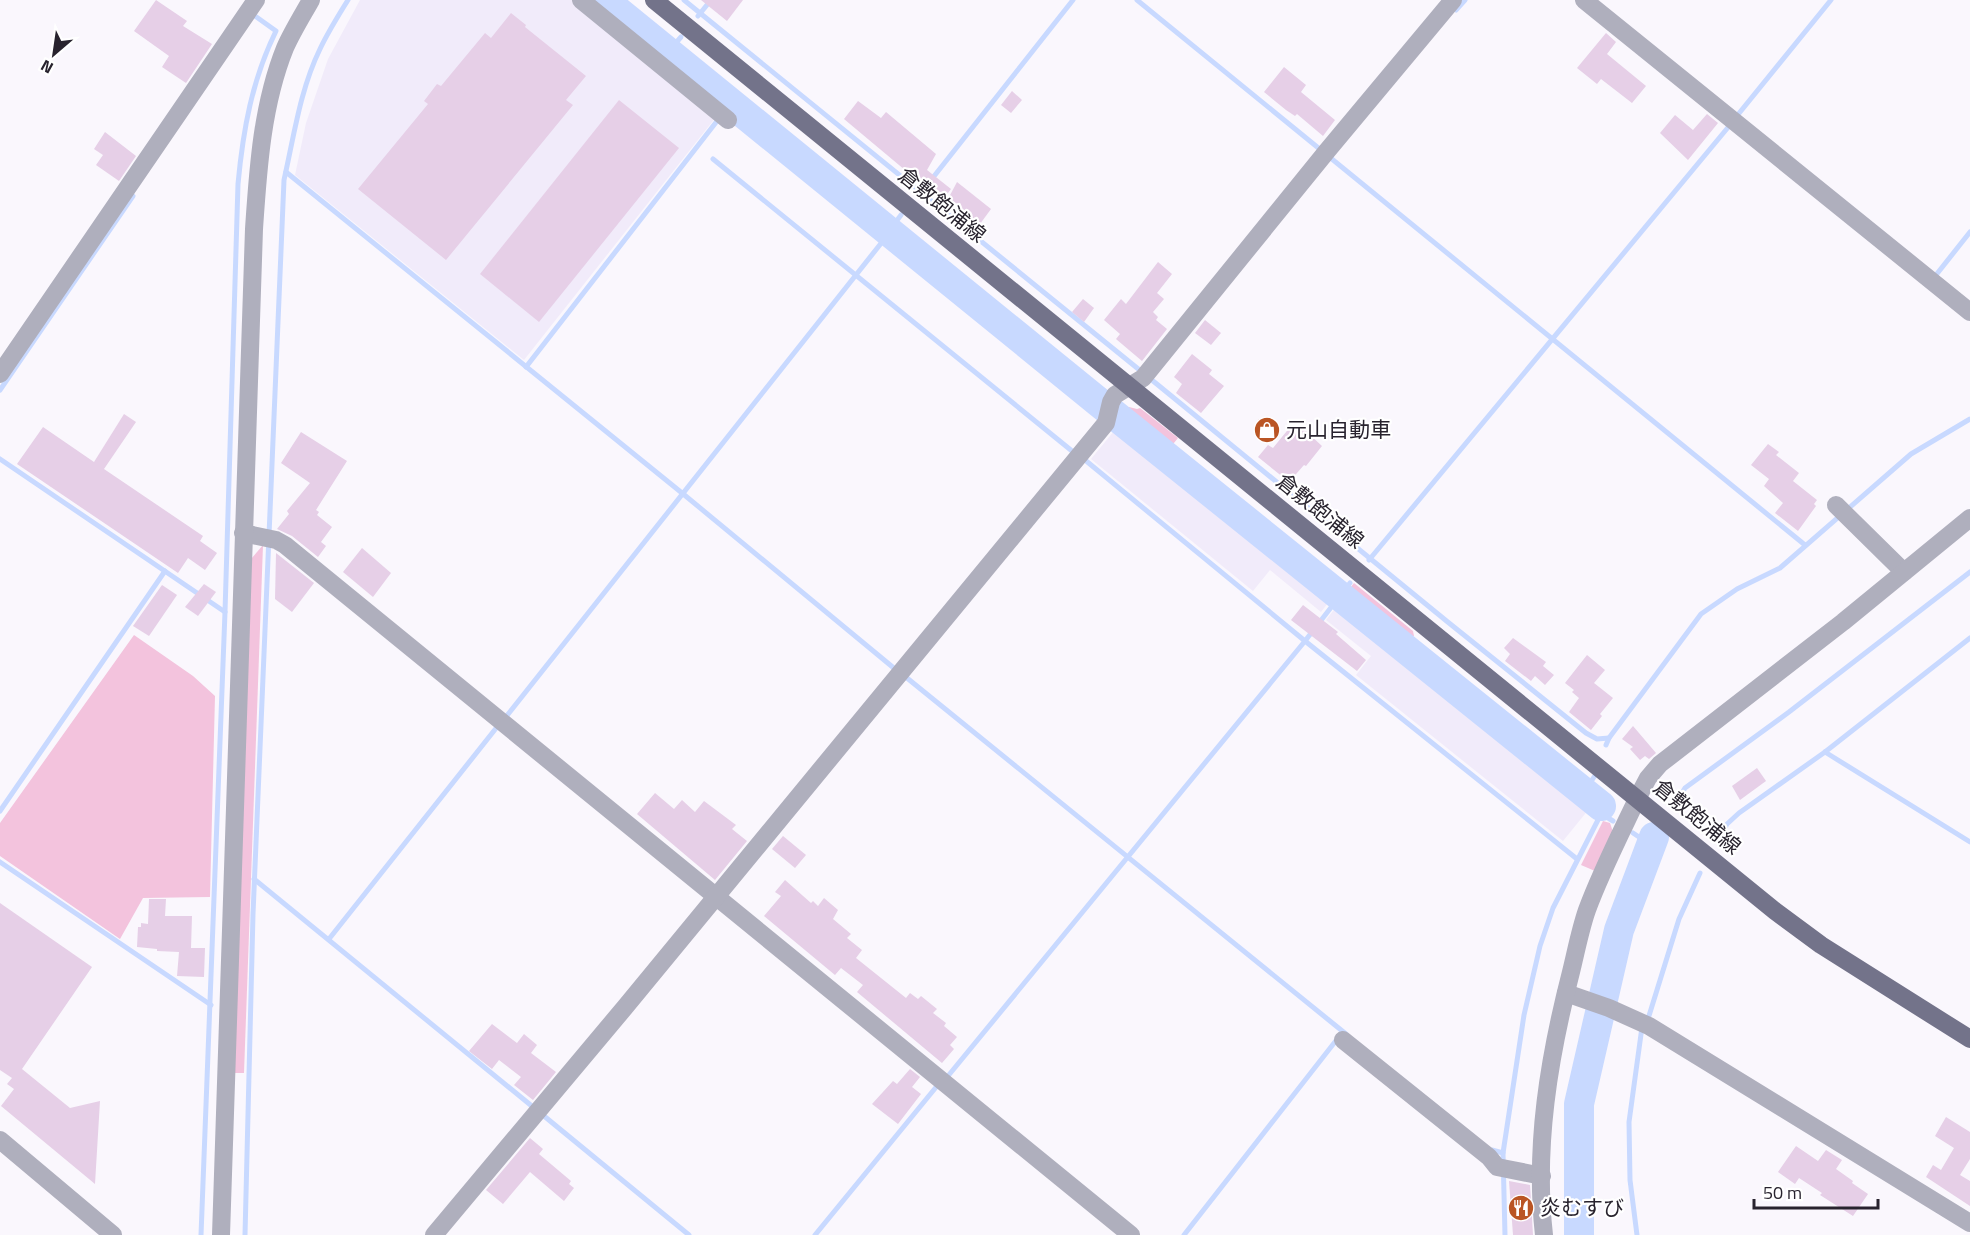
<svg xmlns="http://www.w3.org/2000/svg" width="1970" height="1235" font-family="'Titillium Web','Noto Sans JP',sans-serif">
<rect width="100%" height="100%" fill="#faf7fd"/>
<g fill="#f1ebfa">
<polygon points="360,0 572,0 716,117 524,360 295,175 306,123 328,59"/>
<polygon points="1117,424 1305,578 1303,582 1328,603 1321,612 1270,570 1253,591 1091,459 1114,431"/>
<polygon points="1336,607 1589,809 1563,841 1356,675 1371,656 1326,620"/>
</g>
<g fill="#f3c3dd">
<polygon points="1129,407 1137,409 1140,408 1178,438 1169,449 1126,414 1124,409"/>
<polygon points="263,545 244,1073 233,1073 251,559"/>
<polygon points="1354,583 1413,631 1414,636 1406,639 1346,593"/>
<polygon points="134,635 193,676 215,696 210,897 143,898 120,939 0,856 0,823"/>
<polygon points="1603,821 1610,823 1613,832 1595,871 1581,865"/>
</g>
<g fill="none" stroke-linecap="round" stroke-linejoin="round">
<g stroke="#c8d9ff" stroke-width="5">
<polyline points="684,0 1158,385 1449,623 1586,733 1597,739 1609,738"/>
<polyline points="1137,0 1805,545"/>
<polyline points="1456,10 1465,0"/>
<polyline points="698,16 711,0"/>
<polyline points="668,52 681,37"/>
<polyline points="1736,117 1831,0"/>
<polyline points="713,159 1072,451"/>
<polyline points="286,172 682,493 895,669"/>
<polyline points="920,194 1073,0"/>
<polyline points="889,231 901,215"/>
<polyline points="1936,275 1970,232"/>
<polyline points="526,367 731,103"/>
<polyline points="0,390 133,196"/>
<polyline points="0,459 225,612"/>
<polyline points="1085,460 1305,641 1577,859"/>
<polyline points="1369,560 1730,125"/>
<polyline points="907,678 1346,1034"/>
<polyline points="505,718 890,232"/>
<polyline points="1606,745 1609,738 1701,614 1737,589 1780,568 1911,454 1970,419"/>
<polyline points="1825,752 1970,842"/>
<polyline points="1585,791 1594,777"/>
<polyline points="1675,804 1685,788 1789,712 1970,572"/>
<polyline points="0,811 165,571"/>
<polyline points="1600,813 1613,821"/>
<polyline points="1633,833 1651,845"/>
<polyline points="1718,840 1727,824 1739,813 1825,752 1970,638"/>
<polyline points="0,862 211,1005"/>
<polyline points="254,879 533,1107"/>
<polyline points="329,939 497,727"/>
<polyline points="1648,1019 1679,919 1700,873"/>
<polyline points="948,1076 1305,641 1350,583"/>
<polyline points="544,1116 689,1235"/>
<polyline points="1492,1150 1503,1153"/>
<path d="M201 1235 225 612 238 184C243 130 252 80 276 31L255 16"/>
<path d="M245 1235 253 914 284 180C294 136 300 90 320 49 328 32 338 16 348 0"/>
<polyline points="815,1235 937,1086"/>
<polyline points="1184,1235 1338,1038"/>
<polyline points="1505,1235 1503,1153 1524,1015 1540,946 1553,908 1600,816 1601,806"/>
<polyline points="1637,1235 1630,1180 1629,1122 1642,1027 1639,1027"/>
</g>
<g stroke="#c8d9ff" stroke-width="30">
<polyline points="604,0 1101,404 1601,806"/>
<polyline points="1579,1235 1579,1104 1619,930 1654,837"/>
</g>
</g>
<g fill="#e6cfe7">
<polygon points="156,0 187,21 183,26 212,44 186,83 162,67 169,56 134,31"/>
<polygon points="701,0 743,0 727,21"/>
<polygon points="511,13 526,25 525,27 586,76 566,100 573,105 446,260 358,189 428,104 424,101 437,84 441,86 485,33 491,38"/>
<polygon points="1606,33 1616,42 1607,54 1646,86 1632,103 1601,79 1597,84 1577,68"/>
<polygon points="1284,67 1306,85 1301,92 1335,120 1323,136 1297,114 1295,116 1286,110 1264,92"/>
<polygon points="1012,91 1022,100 1011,113 1001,105"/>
<polygon points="619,100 679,148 539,322 480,274"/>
<polygon points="858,101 881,118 886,112 936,154 927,170 951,189 942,201 844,119"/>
<polygon points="1707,114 1718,123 1688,160 1660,133 1675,115 1693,130"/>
<polygon points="105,132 136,156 119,181 96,165 103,155 94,149"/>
<polygon points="957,182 991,209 980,224 948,199"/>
<polygon points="1158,262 1172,274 1157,293 1164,299 1153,312 1158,317 1156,320 1167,329 1142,361 1116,339 1120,334 1104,320 1121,299 1126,304"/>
<polygon points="1083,299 1094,308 1084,322 1072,312"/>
<polygon points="1205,320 1221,333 1211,345 1195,333"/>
<polygon points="1192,354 1212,370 1209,374 1224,386 1201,413 1176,393 1182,384 1174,377"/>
<polygon points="124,414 136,422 104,469 203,536 200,541 217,553 205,570 188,558 178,573 17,464 43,427 94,462"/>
<polygon points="1295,421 1322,446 1306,466 1304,465 1289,482 1258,457 1268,445 1273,448"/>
<polygon points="301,432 347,461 316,510 319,512 317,515 332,527 321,542 326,546 318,557 292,536 277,529 289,514 287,511 310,483 281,463"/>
<polygon points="1768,444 1779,452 1776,455 1799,473 1793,481 1817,500 1814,504 1816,506 1798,531 1775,513 1783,503 1764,486 1769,479 1751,465"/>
<polygon points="362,548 391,573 373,597 343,572"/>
<polygon points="276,553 314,583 292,612 275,599"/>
<polygon points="204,584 216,592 198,616 185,607"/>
<polygon points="162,585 177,595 149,636 133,626"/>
<polygon points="1303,605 1338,632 1336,634 1366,660 1357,671 1291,620"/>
<polygon points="1513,638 1546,662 1543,666 1554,675 1545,685 1535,676 1531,681 1505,661 1510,654 1504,648"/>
<polygon points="1587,655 1605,670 1594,683 1613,698 1600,714 1602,716 1591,730 1569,712 1579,698 1572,692 1574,690 1565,683"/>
<polygon points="1633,726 1656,753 1649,759 1645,756 1640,760 1630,749 1633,747 1622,739"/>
<polygon points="1757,768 1766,781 1740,800 1732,786"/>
<polygon points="655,793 674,809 682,800 695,812 704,801 736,825 732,829 747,841 715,880 637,814"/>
<polygon points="783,836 806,855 795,868 772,849"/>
<polygon points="785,880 811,903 813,901 818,906 824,898 838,910 833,919 851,934 847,938 862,950 856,958 906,998 910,993 918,999 921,996 937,1009 933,1013 946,1023 944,1026 957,1037 950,1045 954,1049 942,1063 857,992 863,985 841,968 835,975 764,916 781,896 775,892"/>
<polygon points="149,899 166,899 165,916 192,916 191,948 205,948 204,977 177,976 179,952 157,951 157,949 137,947 138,927 141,927 141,923 148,924"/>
<polygon points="0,903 92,967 22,1069 70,1108 100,1101 95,1184 1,1106 14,1089 7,1084 12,1078 0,1070"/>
<polygon points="492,1024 517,1043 524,1034 537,1045 531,1053 556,1072 533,1100 514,1085 521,1077 499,1060 492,1069 469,1051"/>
<polygon points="910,1069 920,1077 912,1087 921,1094 898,1124 872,1104 893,1081 897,1084"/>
<polygon points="1946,1117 1970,1132 1970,1159 1960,1175 1970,1181 1970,1206 1926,1177 1933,1165 1941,1170 1954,1148 1935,1136"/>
<polygon points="530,1138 543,1149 539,1154 571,1181 569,1184 574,1188 564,1201 530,1172 503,1204 486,1190"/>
<polygon points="1796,1146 1818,1161 1826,1150 1842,1160 1836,1169 1853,1181 1852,1183 1868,1194 1853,1216 1820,1195 1822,1193 1799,1178 1795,1184 1778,1172"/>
<polygon points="1509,1181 1530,1185 1533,1235 1513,1235"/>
</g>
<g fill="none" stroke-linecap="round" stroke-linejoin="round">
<g stroke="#afafbd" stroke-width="18">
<polyline points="581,0 728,120"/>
<polyline points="1584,0 1970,312"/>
<polyline points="0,374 256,0"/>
<polyline points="1836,505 1904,572"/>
<polyline points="243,533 276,540 285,545 1131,1235"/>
<polyline points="1638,797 1648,778 1660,764 1843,622 1970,518"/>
<polyline points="1566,993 1609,1008 1649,1026 1970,1223"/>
<polyline points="1343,1040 1489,1157 1497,1167 1542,1176"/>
<polyline points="0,1140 113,1235"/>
<polyline points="434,1235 626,1006 1106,423 1111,402 1115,395 1143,378 1327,151 1453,0"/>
</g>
<g stroke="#afafbd" stroke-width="18">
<path d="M221 1235 254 229C258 169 262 105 285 48 292 32 302 16 311 0"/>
<path d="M1544 1235C1534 1147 1549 1057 1571 972 1576 952 1580 930 1587 910 1601 872 1620 835 1638 797"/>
</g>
<polyline stroke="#73738a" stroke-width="18" points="654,0 1775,911 1821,945 1970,1039"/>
</g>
<defs>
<g id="shop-disc" transform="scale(1.35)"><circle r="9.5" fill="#ba5524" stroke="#fff"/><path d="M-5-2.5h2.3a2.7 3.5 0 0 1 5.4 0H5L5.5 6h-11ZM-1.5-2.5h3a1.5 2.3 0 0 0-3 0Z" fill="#fff"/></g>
<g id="restaurant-disc" transform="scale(1.35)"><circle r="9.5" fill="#ba5524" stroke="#fff"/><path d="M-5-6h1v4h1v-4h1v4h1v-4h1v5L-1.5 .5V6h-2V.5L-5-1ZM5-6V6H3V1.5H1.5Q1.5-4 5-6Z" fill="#fff"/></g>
</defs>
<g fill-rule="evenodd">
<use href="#shop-disc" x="1267" y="430"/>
<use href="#restaurant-disc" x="1521" y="1208"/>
</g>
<g text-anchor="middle" stroke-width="4.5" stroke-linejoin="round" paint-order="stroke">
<g font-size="21" fill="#28232e" stroke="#fff">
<text transform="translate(942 205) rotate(39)" y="7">倉敷飽浦線</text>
<text transform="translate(1320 511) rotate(39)" y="7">倉敷飽浦線</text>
<text transform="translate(1697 817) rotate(39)" y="7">倉敷飽浦線</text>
</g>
<g font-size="21" fill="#28232e" stroke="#fff" text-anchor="start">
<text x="1286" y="437">元山自動車</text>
<text x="1540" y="1215">炎むすび</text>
</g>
</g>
<g transform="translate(54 54) rotate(209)" stroke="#ffffff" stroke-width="4.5" paint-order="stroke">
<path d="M0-4.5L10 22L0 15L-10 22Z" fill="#28232e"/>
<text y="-9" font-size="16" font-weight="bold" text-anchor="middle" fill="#28232e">N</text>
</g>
<path d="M1754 1199v9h124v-9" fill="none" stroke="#28232e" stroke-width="3"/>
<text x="1763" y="1199" font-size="18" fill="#28232e" stroke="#ffffff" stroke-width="4.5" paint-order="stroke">50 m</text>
</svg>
